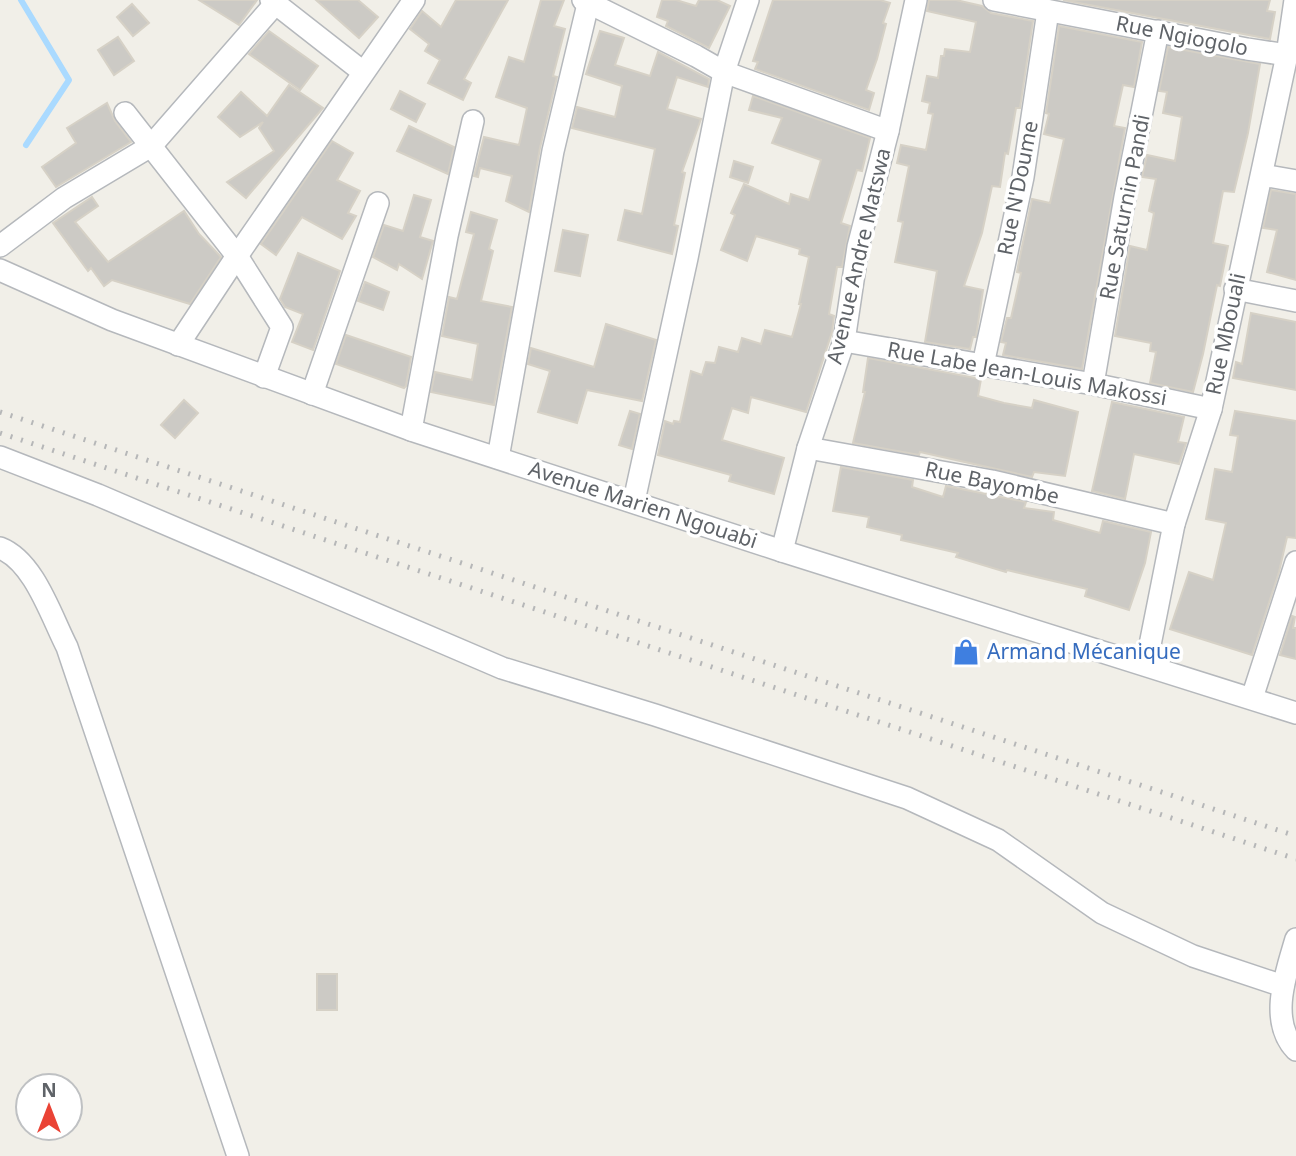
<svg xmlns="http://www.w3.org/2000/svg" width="1296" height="1156" font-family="'Noto Sans',sans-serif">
<rect width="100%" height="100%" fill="#f1efe8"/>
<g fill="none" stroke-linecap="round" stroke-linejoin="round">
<polyline stroke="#aadaff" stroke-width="6" points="21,0 69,80 26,145"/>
</g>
<g fill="#cccac5" stroke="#d6d1c6" stroke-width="2">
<polygon points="199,0 257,0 239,25"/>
<polygon points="316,0 358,0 378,17 359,38"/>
<polygon points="456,0 508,0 464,79 471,83 463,100 428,83 440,60 425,51 429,44 410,29 422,11 441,27"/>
<polygon points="541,0 564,0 554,26 565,29 553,76 557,77 540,148 529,212 506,201 512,176 480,168 478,177 474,176 484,137 519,145 527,108 496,97 509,57 524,62"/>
<polygon points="662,0 676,0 696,6 699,0 717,0 730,6 709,48 666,26 668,21 657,17"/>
<polygon points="773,0 880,0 890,3 883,23 886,24 877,59 866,90 874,93 869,110 755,69 758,62 753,61"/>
<polygon points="929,0 956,0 982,6 991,13 1033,21 1020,108 1016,108 1008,154 1005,153 1000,187 992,186 982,233 964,286 983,290 976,337 973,337 970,349 925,342 937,271 895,262 903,222 898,221 909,166 897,163 901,145 926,150 933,114 928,113 930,103 922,101 927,76 938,78 941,56 944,56 945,49 970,52 976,22 927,11"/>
<polygon points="1063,0 1270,0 1267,11 1275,12 1270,39"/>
<polygon points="132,4 149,23 133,36 117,17"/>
<polygon points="1059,26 1142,42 1134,87 1123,85 1114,126 1125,128 1082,369 1003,355 1006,343 1001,342 1007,318 1011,318 1021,273 1017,272 1019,261 1032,199 1050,203 1064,139 1044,134 1049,114 1046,113"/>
<polygon points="269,31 318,66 300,90 249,54"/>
<polygon points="600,31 624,38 615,65 650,76 658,52 709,79 708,87 677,77 667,109 701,119 682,172 685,173 674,225 678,226 672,254 618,240 625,210 642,214 655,149 572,128 577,107 615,117 622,86 586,74"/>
<polygon points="118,37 134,61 114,75 98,50"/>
<polygon points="1168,47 1260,64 1248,133 1234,192 1223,191 1213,243 1228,246 1220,286 1217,285 1203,354 1193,392 1150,383 1156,352 1150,351 1151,343 1115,336 1130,246 1147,250 1154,213 1149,211 1156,179 1142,177 1147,155 1175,161 1182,117 1163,113 1167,92 1159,91"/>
<polygon points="289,85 323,108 246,198 227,182 274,151 259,128 263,122 240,137 218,117 241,92 267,116"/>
<polygon points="400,91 425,104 416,122 391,109"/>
<polygon points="753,96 870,138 862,171 857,170 841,223 850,226 842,267 837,267 829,314 834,316 832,332 806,412 751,397 748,413 732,408 722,440 784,458 774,494 729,481 731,475 658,455 665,421 673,424 674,421 680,422 691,371 702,375 706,362 715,363 719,347 738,352 742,338 761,344 765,330 792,337 801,304 799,304 809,257 799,254 800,249 756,236 747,261 721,250 735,215 731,213 744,184 789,204 791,194 809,200 821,160 772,143 782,118 749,110"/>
<polygon points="107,103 115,121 131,142 56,187 42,167 76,143 67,128"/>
<polygon points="409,126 454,147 448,174 397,151"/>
<polygon points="332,141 353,153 337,180 360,191 348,213 356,216 342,239 302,217 276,255 261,244"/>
<polygon points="734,161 753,167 748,183 730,177"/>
<polygon points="1271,190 1296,194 1296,280 1267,272 1277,230 1263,228"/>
<polygon points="414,195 431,200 420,237 433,241 422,279 399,264 397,270 373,257 384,225 403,231"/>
<polygon points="92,197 98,206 75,222 108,262 184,211 199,234 221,257 190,304 112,280 104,286 91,268 88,271 53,223"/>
<polygon points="471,212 497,220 489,249 493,251 481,301 512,307 494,405 431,392 435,372 472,380 478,344 442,336 449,297 457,299 474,234 466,232"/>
<polygon points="563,230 588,235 580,276 555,271"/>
<polygon points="298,253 340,271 313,350 292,342 303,314 285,307 280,299"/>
<polygon points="365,282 389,292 383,310 358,301"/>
<polygon points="1251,313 1296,322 1296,390 1233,378 1236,362 1242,364"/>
<polygon points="606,324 656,340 642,401 587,390 577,423 538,412 550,371 528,364 531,348 594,367"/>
<polygon points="346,335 411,357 406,386 404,388 336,364"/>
<polygon points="868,358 981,379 978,396 1004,403 1032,408 1034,400 1078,412 1065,476 1034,472 1032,477 920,452 919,455 853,443 865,392 863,392"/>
<polygon points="184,400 198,413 175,438 161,425"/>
<polygon points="1112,402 1184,417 1178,442 1186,443 1179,464 1134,454 1125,499 1092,491"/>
<polygon points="630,411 640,414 632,449 619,445"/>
<polygon points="1235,411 1296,421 1296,538 1287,537 1279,572 1252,655 1170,629 1189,572 1213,580 1226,523 1206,519 1215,469 1232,472 1238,436 1230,435"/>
<polygon points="841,467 913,480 912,487 943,497 946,486 1026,502 1024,508 1054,512 1053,520 1100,533 1103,521 1151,532 1145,563 1129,610 1085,596 1087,589 1007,570 1006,572 956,557 958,553 901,540 902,535 867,527 869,517 833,511"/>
<polygon points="1292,616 1295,617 1293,628 1296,628 1296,659 1280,655"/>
<rect x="317" y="974" width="20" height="36"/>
</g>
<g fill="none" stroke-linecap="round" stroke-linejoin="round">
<g stroke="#b5b8bc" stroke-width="24">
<g id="minor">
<polyline points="271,0 363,72"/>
<polyline points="583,0 696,56 724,72 888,131"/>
<polyline points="994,0 1247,49 1287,55"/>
<polyline points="125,113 237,256 282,327 264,377"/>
<polyline points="1262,175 1296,181"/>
<polyline points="0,246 64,198 151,146 275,4"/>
<polyline points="0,270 112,320 411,430 782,551 1296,713"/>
<polyline points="1235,289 1296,301"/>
<polyline points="844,341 1093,384 1211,409"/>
<polyline points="178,345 237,256 414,0"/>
<polyline points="983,365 1023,177 1048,11"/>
<polyline points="1093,384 1125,197 1158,31"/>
<polyline points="312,394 378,203"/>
<polyline points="411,430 447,236 473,121"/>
<polyline points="808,448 992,481 1174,524"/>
<polyline points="0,457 98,495 502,668 655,715 907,798 998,840 1102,913 1193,956 1283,986"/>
<polyline points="498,458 553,151 588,4"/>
<polyline points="634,501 687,258 724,72 748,0"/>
<path d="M0 548C34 561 51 616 67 647L238 1156"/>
<polyline points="782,551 808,448 844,341 858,247 888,131 916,0"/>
<polyline points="1146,665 1174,524 1211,409 1287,55 1295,0"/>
<polyline points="1252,698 1296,562"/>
<path d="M1296 939C1286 973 1268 1021 1296 1050"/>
</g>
</g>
<use href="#minor" stroke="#fff" stroke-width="21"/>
<g stroke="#b6b7b8" stroke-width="5" stroke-dasharray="2 9" stroke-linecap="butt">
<polyline points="0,412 1296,836"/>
<polyline points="0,433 1296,859"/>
</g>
</g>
<defs>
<g id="shop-bare" transform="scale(2.1)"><path d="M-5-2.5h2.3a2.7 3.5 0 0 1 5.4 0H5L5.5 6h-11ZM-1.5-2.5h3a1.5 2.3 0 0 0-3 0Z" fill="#3f7fe0" stroke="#fff" stroke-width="2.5" paint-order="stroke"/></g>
</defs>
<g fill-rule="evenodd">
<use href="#shop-bare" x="966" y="652"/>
</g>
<g text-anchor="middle" stroke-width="7" stroke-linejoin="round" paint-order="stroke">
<g font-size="21" fill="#5f6368" stroke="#fff">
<text transform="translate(1182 36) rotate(11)" y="7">Rue Ngiogolo</text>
<text transform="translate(1018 188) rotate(-79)" y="7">Rue N'Doume</text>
<text transform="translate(1125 207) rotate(-79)" y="7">Rue Saturnin Pandi</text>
<text transform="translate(859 256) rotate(-77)" y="7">Avenue Andre Matswa</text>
<text transform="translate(1226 334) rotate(-78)" y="7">Rue Mbouali</text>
<text transform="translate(1027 374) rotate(10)" y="7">Rue Labe Jean-Louis Makossi</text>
<text transform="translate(992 483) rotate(12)" y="7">Rue Bayombe</text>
<text transform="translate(643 505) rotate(18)" y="7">Avenue Marien Ngouabi</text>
</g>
<g font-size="21" fill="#366cbe" stroke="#fff" text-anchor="start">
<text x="987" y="659">Armand Mécanique</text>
</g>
</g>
<g transform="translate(49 1107)"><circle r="33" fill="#ffffff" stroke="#bfc1c3" stroke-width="2"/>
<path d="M0-5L12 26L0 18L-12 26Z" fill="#ea4335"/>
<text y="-10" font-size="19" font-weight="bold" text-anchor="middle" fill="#5f6368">N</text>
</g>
</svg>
